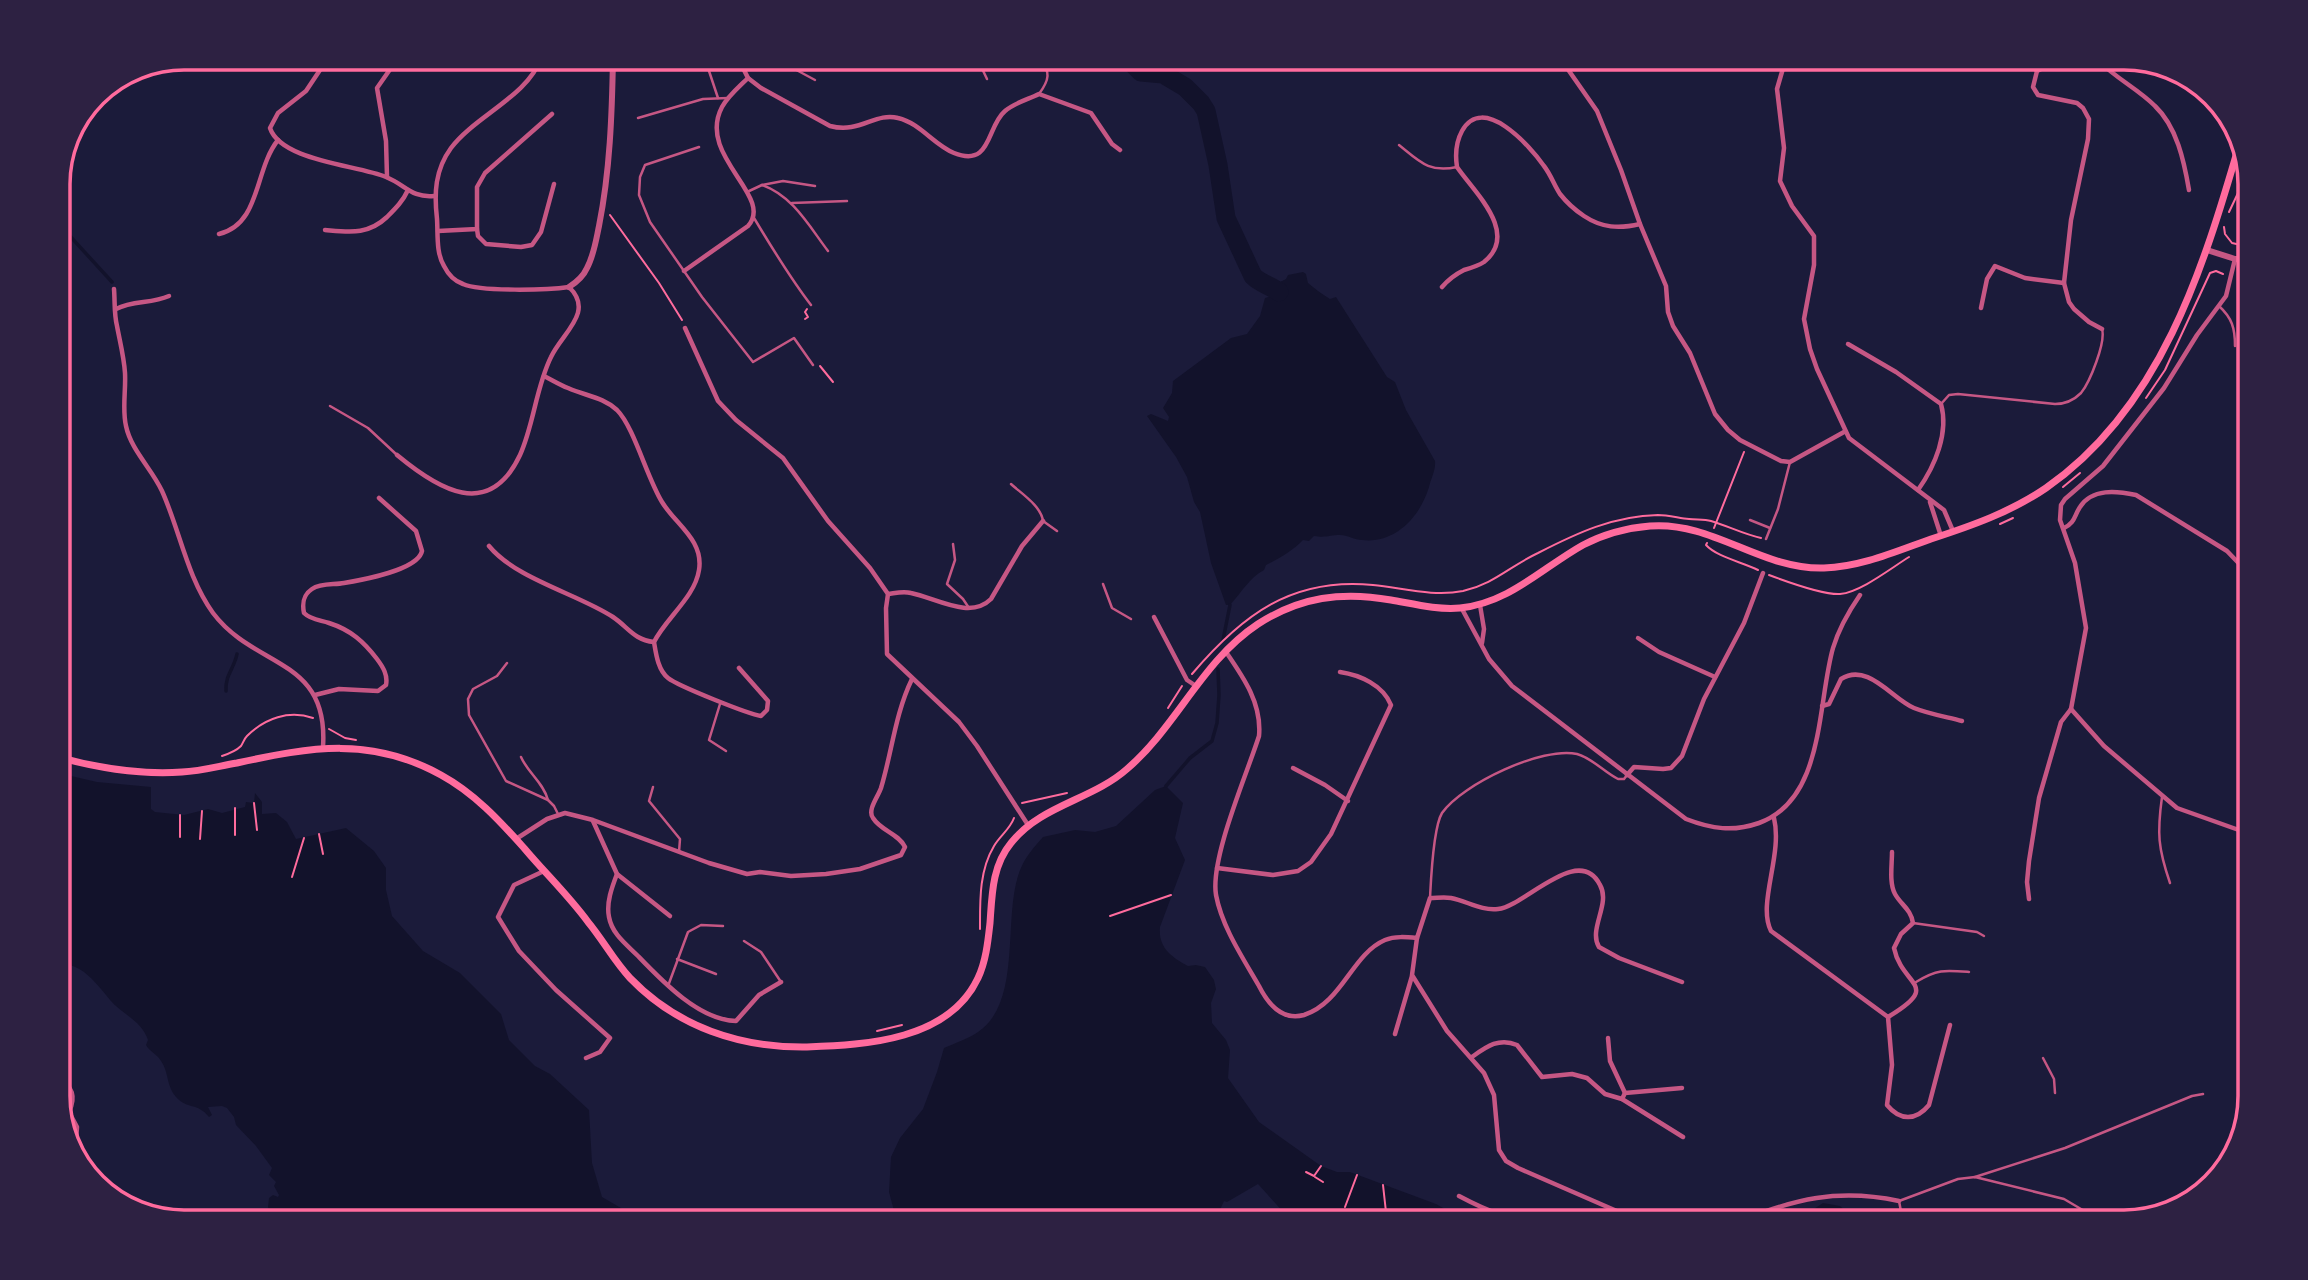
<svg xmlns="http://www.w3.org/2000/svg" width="2308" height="1280" font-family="'Public Sans',sans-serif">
<rect width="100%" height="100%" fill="#1b1b3a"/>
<g fill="#12122b">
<path d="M1303 272 1306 274 1308 283C1315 289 1322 294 1330 299L1336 297 1387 377 1395 382 1406 410 1435 461C1436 470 1431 478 1429 487 1420 517 1395 544 1362 540 1355 540 1347 535 1340 535 1330 535 1326 538 1314 536L1309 541 1303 540C1295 549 1277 560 1266 565L1264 570C1249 578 1242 592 1230 605H1226L1211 563 1200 512 1194 502 1187 477 1176 457 1147 416 1151 414 1168 421 1169 417 1163 408 1172 393 1173 381 1231 338 1247 334 1260 316 1265 298 1279 294 1280 282 1286 279 1288 275Z"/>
<path d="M58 773 97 782 151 787V809L155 812 184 815 208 809 222 813 245 807 246 802 254 803 255 793 262 802V814L276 813 287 822 296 839 346 828 374 851 386 868V890L392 916 423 951 460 973 501 1014 509 1040 535 1066 550 1074 589 1110 592 1163 602 1197 645 1222H273L268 1207 269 1198 273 1195 278 1197 279 1195 274 1186 276 1182 269 1175 272 1168 256 1146 236 1125 234 1117 227 1108 222 1106 208 1107 212 1115 209 1117C197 1102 188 1110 176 1097 166 1086 169 1072 161 1061 157 1054 150 1052 146 1045L148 1040C142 1021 122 1014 110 1000 102 990 94 980 84 972 76 966 67 964 58 962Z"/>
<path d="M1166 786 1183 803 1175 838 1185 860 1160 927C1158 948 1172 957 1188 966L1196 965 1205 967 1214 980 1216 989 1211 1003 1212 1023 1226 1040 1230 1050 1228 1078 1259 1122 1321 1166 1337 1172H1350L1436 1204 1468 1222H1319L1299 1209 1285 1214 1258 1184 1227 1202 1224 1201 1217 1216 1219 1222H897L889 1192 891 1157 900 1138 923 1109 937 1072 944 1048C955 1043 968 1039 978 1032 1024 1001 1001 913 1021 868 1026 856 1035 846 1043 837L1075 830 1095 832 1116 826 1155 790Z"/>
<polygon points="1823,1203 1840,1206 1858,1222 1794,1222"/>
</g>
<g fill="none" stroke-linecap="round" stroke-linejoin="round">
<g stroke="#12122b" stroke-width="3.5">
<polyline points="58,223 112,282"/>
<polyline points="1223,640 1230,605"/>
<path d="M226 691C225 675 234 669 237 654"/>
<polyline points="1166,786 1190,758 1212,741 1217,723 1219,695 1218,669"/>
</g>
<path stroke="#12122b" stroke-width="19" d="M1127 58 1141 72 1163 74 1185 87 1201 103 1206 111 1218 165 1226 218 1253 276C1261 284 1270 285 1279 292"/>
<g stroke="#ff6b9d" stroke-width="2">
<polyline points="2229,212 2239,191 2246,163"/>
<polyline points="610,215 659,283 682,320"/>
<polyline points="2224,227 2225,234 2232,243 2250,247"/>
<polyline points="805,319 808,317 805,312 807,309"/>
<polyline points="820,366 833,382"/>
<polyline points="2146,398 2165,370 2210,273 2216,271 2223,274"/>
<polyline points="2063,487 2080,473"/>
<polyline points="2000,524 2013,518"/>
<polyline points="1714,528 1744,452"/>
<path d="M1707 543 1706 545C1717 557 1742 562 1758 570"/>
<path d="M1769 575C1785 581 1823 595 1840 594 1861 592 1891 568 1909 557"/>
<path d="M1192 674C1242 615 1292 577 1373 585 1403 588 1433 597 1463 591 1494 584 1510 566 1538 553 1577 533 1613 516 1658 515 1668 515 1679 518 1689 519 1696 520 1704 519 1711 521 1728 526 1743 534 1761 538"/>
<polyline points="1168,708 1182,686"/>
<polyline points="329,729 345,738 356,740"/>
<path d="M222 756C228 754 237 750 241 746 243 743 244 739 247 736 265 718 289 710 313 718"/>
<polyline points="254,803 257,830"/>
<polyline points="1022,803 1067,793"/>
<polyline points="235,808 235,835"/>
<polyline points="319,834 323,854"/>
<polyline points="180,837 180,815"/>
<polyline points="200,839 202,811"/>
<polyline points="292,877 304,838"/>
<polyline points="1110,916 1171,895"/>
<path d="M980 929C980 901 979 871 994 846 1000 836 1010 829 1014 818"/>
<polyline points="877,1031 902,1025"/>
<polyline points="1306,1172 1314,1176 1321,1166"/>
<polyline points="1315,1177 1323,1182"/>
<polyline points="1383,1185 1386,1212"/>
<polyline points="1345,1207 1357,1175"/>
</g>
<g stroke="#c65784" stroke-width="2.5">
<polyline points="702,58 706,62 718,98"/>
<polyline points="780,58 789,66 815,80"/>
<polyline points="977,58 987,79"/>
<polyline points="652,63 672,58"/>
<path d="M1039 94C1050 79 1050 73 1041 58"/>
<polyline points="638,118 703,99 728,98"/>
<path d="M1399 145C1420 162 1429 173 1457 167"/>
<polyline points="699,147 645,165 640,177 639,195 650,222 702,297 753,362 794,338 813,365"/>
<polyline points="762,185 783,181 815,186"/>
<path d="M747 192 762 185C793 196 809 226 828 251"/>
<polyline points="792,203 847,201"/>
<path d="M754 218C772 248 790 278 811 305"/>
<path d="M2219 306C2232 318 2235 328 2235 346"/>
<path d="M1941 404 1949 395 1958 394 2055 404C2065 404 2074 400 2081 393 2090 382 2106 342 2102 329"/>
<polyline points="330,406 368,428 397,455"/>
<path d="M1011 484C1022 494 1041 506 1043 521L1057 531"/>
<polyline points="1750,520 1770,528"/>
<polyline points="1766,539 1778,509 1790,462"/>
<polyline points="953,544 955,560 947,584 963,599 969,608"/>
<polyline points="1103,584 1112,608 1131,619"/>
<polyline points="507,663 497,676 473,689 468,699 469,715 506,781 548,800 554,806 558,814"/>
<polyline points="720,704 709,740 726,751"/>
<path d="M521 757C528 773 543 782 548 800"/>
<polyline points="653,787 649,801 680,839 679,852"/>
<path d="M2162 797C2157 833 2158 848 2170 883"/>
<path d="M1430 898C1431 879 1433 828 1442 813 1462 784 1543 746 1577 754 1592 758 1604 772 1618 779H1624L1627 775"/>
<polyline points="1913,923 1977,932 1984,936"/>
<polyline points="744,941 761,952 781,982"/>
<polyline points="677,959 716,974"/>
<path d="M1916 982C1937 969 1945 970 1969 972"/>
<polyline points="668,986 688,932 701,925 723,926"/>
<polyline points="2043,1058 2054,1079 2055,1093"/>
<polyline points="1975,1177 2065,1148 2192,1096 2203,1094"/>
<polyline points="1903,1222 1899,1201 1958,1179 1975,1177 2064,1199 2103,1222"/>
</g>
<g stroke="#c65784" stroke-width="4.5">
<path d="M328 58 306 91 278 113 270 128C281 161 357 165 386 177 406 185 411 198 434 196"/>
<path d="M738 58 748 78 761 88 830 126C860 134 875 112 898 118 920 123 934 145 954 153 992 168 986 127 1005 111 1014 103 1029 99 1039 94L1091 113 1112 144 1120 150"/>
<polyline points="1560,58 1597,111 1621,170 1640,224"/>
<polyline points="1786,58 1777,89 1784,148 1780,181 1792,206 1814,236 1814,265 1804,319 1810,349 1817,369 1849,438 1944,510 1953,531"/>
<polyline points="2024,58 2037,71 2033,87 2038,95 2077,103 2083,108 2089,119 2088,139 2071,220 2064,283 2069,302 2074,309 2089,322 2102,329"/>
<path d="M2100 58V62C2117 79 2138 89 2155 106 2177 127 2184 161 2189 190"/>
<polyline points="2037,71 2049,65 2100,62"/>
<polyline points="387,177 386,141 377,88 398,58"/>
<polyline points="477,229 478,236 486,244 521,247 532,245 541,232 554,184"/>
<path d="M325 230C350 232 368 235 387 217 396 208 403 201 408 190"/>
<polyline points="438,231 477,229 477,187 485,173 552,114"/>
<path d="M219 234C261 224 254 170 278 140"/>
<path d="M684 271 748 226C775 196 696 156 722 107 728 96 739 87 748 78"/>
<path d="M1442 287C1448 280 1456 274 1464 270 1471 268 1478 266 1484 262 1520 233 1474 192 1457 167 1455 154 1456 142 1462 131 1483 93 1530 146 1544 166 1551 175 1554 185 1560 194 1567 203 1575 210 1584 216 1602 228 1619 229 1640 224L1666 286 1668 312 1673 326 1690 353 1715 414 1728 430 1740 440 1781 461 1790 462 1844 432"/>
<path d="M114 289C115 302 114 314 117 326 120 342 124 357 125 373 126 391 122 409 126 426 131 450 152 469 162 491 180 531 187 577 213 613 255 669 329 657 323 747"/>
<polyline points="1981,308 1987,279 1995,266 2025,278 2064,283"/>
<path d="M116 309C133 300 151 304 169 296"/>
<polyline points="685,328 718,401 736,420 783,458 828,521 870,568 888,594 886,608 887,654 959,722 977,746 1028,825"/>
<path d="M1848 344 1896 372 1941 404C1949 433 1935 466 1918 490"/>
<path d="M544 376C552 380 560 385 568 388 586 396 603 397 617 410 634 427 647 478 662 502 675 524 704 540 699 570 695 597 666 618 654 642 656 654 658 670 668 678 678 686 748 714 761 716L767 710 768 701 739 668"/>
<path d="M397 455C438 489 489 521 520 455 534 424 536 387 551 357 562 333 595 312 569 287 548 290 481 292 463 284 454 281 448 274 444 266 436 253 438 234 437 219 434 193 435 170 451 148 475 116 528 96 541 58"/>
<polyline points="1930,502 1941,536"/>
<path d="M2064 528C2075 523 2074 516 2080 507 2092 488 2117 491 2136 495L2227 551 2250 575"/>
<path d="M489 546C516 579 578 594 613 617 628 627 634 640 654 642"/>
<path d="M888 594C896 593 903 591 911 593 936 598 970 620 991 599L1022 546 1043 521"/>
<polyline points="1480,605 1484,629 1482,643"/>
<path d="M1462 609 1489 659 1512 686 1686 819C1712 829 1733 832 1759 823 1825 799 1817 704 1833 648 1839 628 1849 611 1860 595"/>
<polyline points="1154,617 1187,680 1196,686"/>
<polyline points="1638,638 1659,652 1715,677"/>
<path d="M1226 652C1244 678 1262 704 1259 736 1247 774 1210 858 1216 895 1222 927 1243 958 1259 986 1268 1004 1282 1021 1304 1015 1342 1003 1352 954 1385 940 1395 936 1406 937 1417 938L1430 898C1437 898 1444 897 1451 898 1467 901 1481 911 1498 909 1525 906 1579 843 1600 885 1611 904 1588 929 1599 947L1619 958 1682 982"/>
<path d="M315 695 339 689 378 691 386 685C388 675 383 667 377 659 364 642 351 630 329 623 320 620 311 620 304 613 302 603 303 595 312 589 321 583 334 585 344 583 362 580 418 570 422 551L416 531 379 498"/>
<path d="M1822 706 1829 704 1841 679C1868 662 1892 699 1914 708 1929 714 1947 717 1962 721"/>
<polyline points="2071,709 2104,746 2177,808 2250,834"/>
<polyline points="1293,768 1325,785 1348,801"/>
<polyline points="1627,775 1634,767 1663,769 1671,768 1682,756 1704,699 1744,623 1763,573"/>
<path d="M1774 818C1783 855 1757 904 1771 931L1888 1017 1892 1065 1887 1105C1900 1121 1916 1121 1929 1105L1950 1025"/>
<polyline points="593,821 617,874 670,916"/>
<path d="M516 839 547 819 565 813 593 820 709 863 747 874 760 872 791 876 826 874 860 869 901 855 905 847C898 833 881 831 873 818 867 810 878 797 881 788 892 752 895 714 912 679"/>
<path d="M1217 868 1273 875 1298 871 1311 862 1331 834 1391 705C1383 685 1360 675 1340 672"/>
<polyline points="544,871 514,885 498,917 519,951 556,990 610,1038 600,1052 586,1058"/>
<path d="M617 874C612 887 606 903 609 917 612 934 626 944 638 956 662 981 699 1020 736 1021L759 995 781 982"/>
<polyline points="2029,899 2027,882 2029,861 2039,798 2061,722 2071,709 2086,628 2075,563 2060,520 2061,505 2065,499 2103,466 2164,388 2197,335 2226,296 2235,259"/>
<polyline points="1417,938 1412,975 1447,1031 1484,1073 1494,1095 1499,1150 1506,1161 1518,1168 1642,1222"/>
<path d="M1888 1017C1943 984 1902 987 1894 948L1901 934 1913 923C1911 909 1901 905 1895 894 1889 883 1892 865 1892 852"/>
<polyline points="1395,1034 1412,976"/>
<polyline points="1608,1038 1610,1061 1625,1093"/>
<path d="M1472 1057C1486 1047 1499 1037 1517 1045L1542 1077 1572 1074 1587 1078 1605 1094 1622 1099 1683 1137"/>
<path d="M58 1079C73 1086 76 1097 69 1112L61 1113"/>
<polyline points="1622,1099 1625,1093 1682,1088"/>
<polyline points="69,1112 77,1127 75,1156"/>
<polyline points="76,1159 80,1160"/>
<path d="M1459 1196C1491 1213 1506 1218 1541 1222"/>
<polyline points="1617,1222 1624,1213"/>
<path d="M1737 1222C1794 1199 1838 1188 1899 1201"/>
</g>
<g stroke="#c65784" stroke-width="6">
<polyline points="2207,250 2235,259 2250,259"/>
<path d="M569 287C577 282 583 277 587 268 594 255 596 240 599 226 610 171 612 114 613 58"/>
</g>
<path stroke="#ff6b9d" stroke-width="7" d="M58 757C98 768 140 775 182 772 201 771 219 766 237 763 311 747 371 736 441 775 474 793 499 820 524 848 545 873 569 896 588 922 603 940 614 961 630 978 677 1027 740 1048 807 1047 867 1045 949 1040 978 978 986 961 988 941 990 923 992 895 992 866 1011 843 1041 805 1092 800 1127 769 1177 726 1202 661 1258 624 1300 597 1342 591 1391 600 1414 604 1437 610 1460 608 1509 603 1542 568 1583 545 1604 534 1626 528 1650 526 1713 521 1761 570 1824 568 1861 567 1897 551 1931 539 1971 526 2011 512 2046 488 2161 408 2203 269 2240 142"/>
</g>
<path d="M0 0H2308V1280H0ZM184 70H2124A114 114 0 0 1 2238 184V1096A114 114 0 0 1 2124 1210H184A114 114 0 0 1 70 1096V184A114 114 0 0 1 184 70Z" fill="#2d2142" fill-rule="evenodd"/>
<path fill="none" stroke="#ff6b9d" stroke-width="3.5" d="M184 70H2124A114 114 0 0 1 2238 184V1096A114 114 0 0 1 2124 1210H184A114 114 0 0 1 70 1096V184A114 114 0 0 1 184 70Z"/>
</svg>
